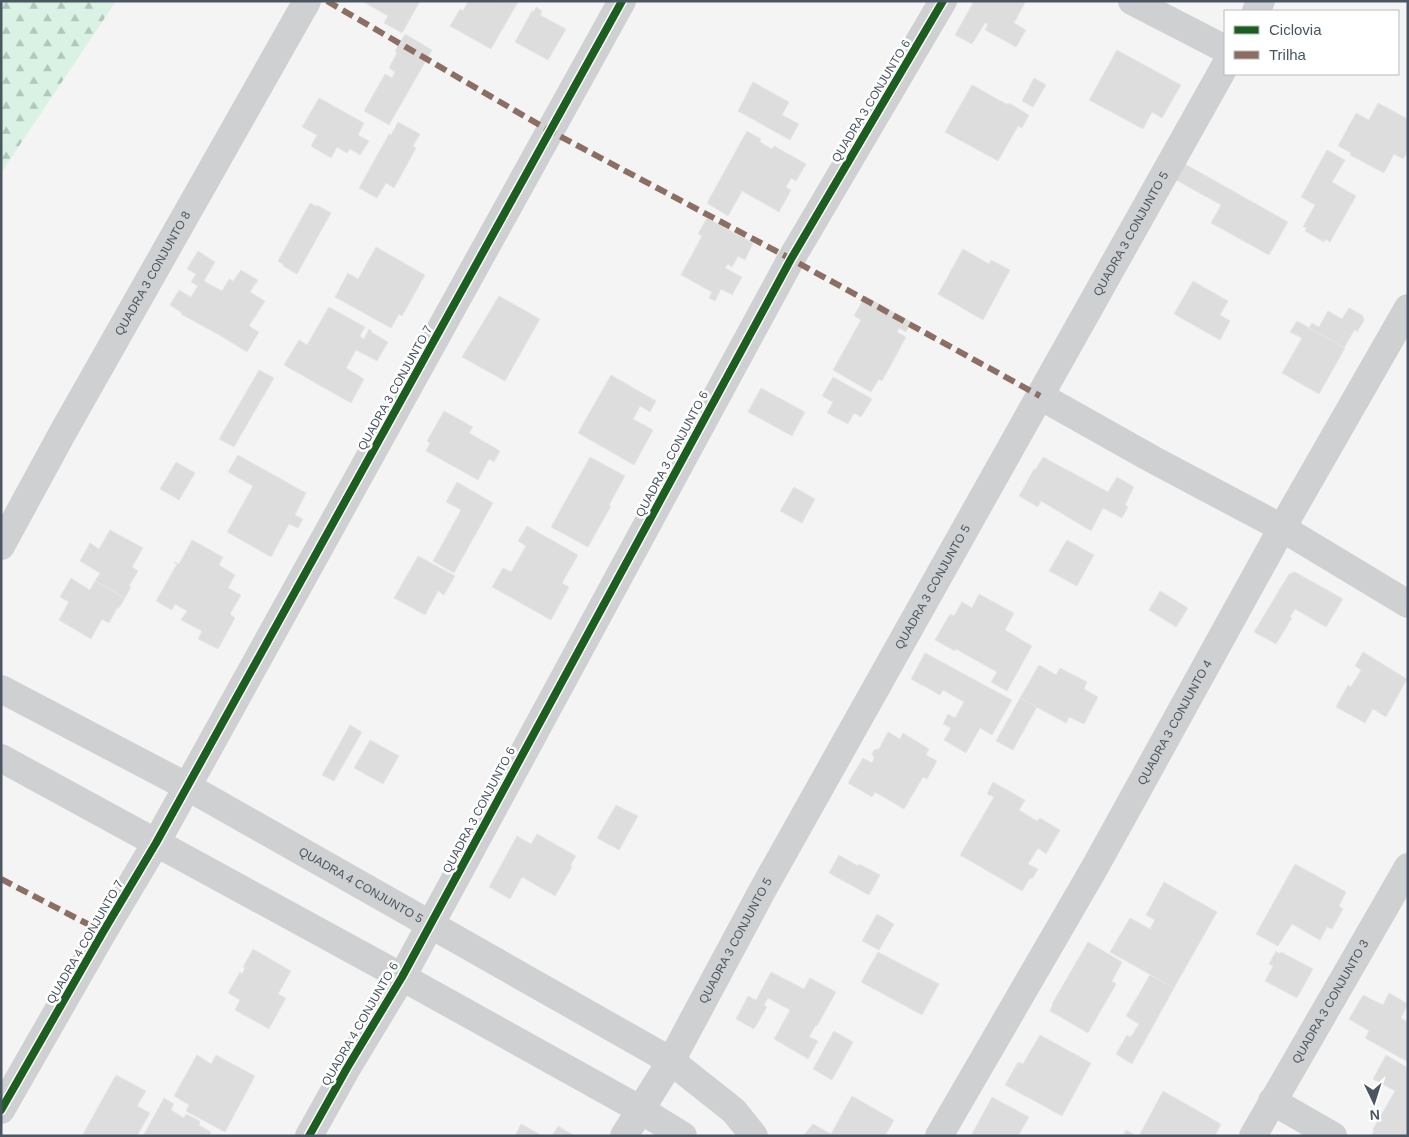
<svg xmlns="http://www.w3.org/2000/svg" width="1409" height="1137" font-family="Arial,sans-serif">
<defs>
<pattern id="forest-firs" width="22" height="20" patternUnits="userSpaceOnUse" patternTransform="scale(1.25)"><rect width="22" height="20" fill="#d9f2e3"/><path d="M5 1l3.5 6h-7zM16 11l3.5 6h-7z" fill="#b2c7bb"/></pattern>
</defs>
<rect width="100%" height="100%" fill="#f4f4f4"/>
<polygon fill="url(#forest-firs)" points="1,1 116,1 1,173"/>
<g fill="#ddddde" stroke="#e5e6e7">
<polygon points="362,1 420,1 402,33 384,23 388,16"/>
<polygon points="468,1 518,2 491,49 450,26 460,9 463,11"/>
<polygon points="974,1 1026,1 1014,23 1026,30 1016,47 985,30 988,24 985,23 972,44 955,35"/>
<polygon points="536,7 542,11 540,15 566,29 548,60 515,42 532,11 534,12"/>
<polygon points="405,34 432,50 389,125 364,111 385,74 392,78 395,72 389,68 397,53 395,51"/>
<polygon points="1117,50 1181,85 1162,118 1152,112 1143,129 1089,100"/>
<polygon points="1034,78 1046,85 1033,107 1022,101"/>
<polygon points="753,82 789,102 782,115 799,124 790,140 738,111"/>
<polygon points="972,85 1008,105 1009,103 1029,115 1022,128 1018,126 998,161 945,132"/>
<polygon points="319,98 364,123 358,135 369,141 360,155 350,149 347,153 337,147 331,158 311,146 317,135 302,127"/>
<polygon points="1378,103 1408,119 1408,151 1403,159 1394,154 1384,173 1350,155 1351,153 1338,146 1356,113 1369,120"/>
<polygon points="398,122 420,134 413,146 416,148 394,188 386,183 377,198 359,188 389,134 391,135"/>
<polygon points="747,131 761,139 760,142 772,149 774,146 806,164 796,181 791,178 786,187 791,190 779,212 742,191 728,216 707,203"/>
<polygon points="1327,150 1345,160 1332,182 1356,196 1330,242 1326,239 1324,242 1305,231 1307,228 1303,227 1315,205 1301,197"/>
<polygon points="1185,164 1288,222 1269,255 1211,223 1221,205 1176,180"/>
<polygon points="310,203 317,207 317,205 331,213 297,274 283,266 284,265 278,261"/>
<polygon points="707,218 753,243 745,260 738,256 732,267 728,264 725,268 742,277 732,295 721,289 715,301 709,298 712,292 681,275 702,236 698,234"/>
<polygon points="376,247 425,275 402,316 399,314 391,328 335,297 348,273 358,279"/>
<polygon points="963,249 989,264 991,260 1010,270 983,320 938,294"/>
<polygon points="198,251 215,262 204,281 222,291 229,279 233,281 241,270 258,280 250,292 265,301 249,326 259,332 247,352 221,336 181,314 182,313 170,305 179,290 191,297 198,286 191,282 196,274 187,269"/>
<polygon points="1193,281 1228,301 1220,315 1230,321 1220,340 1174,314"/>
<polygon points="499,296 540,319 505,381 462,357"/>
<polygon points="865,296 911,322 906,332 899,328 897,332 906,337 882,381 879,379 871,392 833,370 861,320 854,316"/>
<polygon points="329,307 365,327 360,336 364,339 369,329 372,331 371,332 388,342 377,361 356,350 346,368 364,379 351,403 284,365 299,340 307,345"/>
<polygon points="1349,308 1362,315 1364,320 1357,332 1355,329 1344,348 1309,328 1312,323 1319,327 1328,311 1342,319"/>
<polygon points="1297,321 1345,348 1319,394 1282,373 1302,338 1290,332"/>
<polygon points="259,370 274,378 234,447 219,439"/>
<polygon points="611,375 656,401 650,412 640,406 633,419 653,430 634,465 578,433"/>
<polygon points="833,377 872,399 861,417 854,413 848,424 827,413 833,402 822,396"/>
<polygon points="761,388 805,412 792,436 748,412"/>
<polygon points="444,411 473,427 469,433 500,451 494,462 489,459 478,480 426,451 430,443 427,441"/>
<polygon points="238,455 306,493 295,515 303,519 298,528 289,524 271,557 227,532 253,486 228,472"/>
<polygon points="590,457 625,476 609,505 611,506 588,547 551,527"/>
<polygon points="1043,457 1108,492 1117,477 1134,487 1125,505 1128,507 1122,518 1103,508 1091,531 1041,501 1038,507 1019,496 1034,469 1036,469"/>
<polygon points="176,462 195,473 179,500 160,489"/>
<polygon points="457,482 493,503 454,573 433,561 461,510 446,502"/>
<polygon points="794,487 815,499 802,523 780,511"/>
<polygon points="527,526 578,555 562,583 569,587 551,620 492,587 503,568 511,572 526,546 518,541"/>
<polygon points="110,530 143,548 132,567 138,571 129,586 131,587 125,598 95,581 100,573 80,561 90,543 99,549"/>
<polygon points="192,540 223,557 219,565 235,575 228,588 241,595 230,614 235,618 218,649 198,639 202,631 181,620 187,611 175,604 172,610 156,601 177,564 174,563 175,562 179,564"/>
<polygon points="1067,540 1094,555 1077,586 1049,571"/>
<polygon points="418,556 455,576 444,595 438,591 425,615 394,598"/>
<polygon points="1295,572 1343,599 1326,627 1295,609 1290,617 1292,618 1276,644 1254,632 1289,574"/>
<polygon points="71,578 90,590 95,581 125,598 119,608 117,608 109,623 102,619 91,639 59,620 69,602 60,597"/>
<polygon points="1160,591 1188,608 1176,627 1149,610"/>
<polygon points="979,594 1014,613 1005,630 1032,646 1007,691 991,682 997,672 956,649 955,651 935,640 950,614 954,616 962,602 972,608"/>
<polygon points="1363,652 1407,679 1386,717 1373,709 1365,723 1336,707 1348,685 1351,687 1361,670 1355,666"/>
<polygon points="925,653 1012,700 992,735 980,728 966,753 944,740 951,728 943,724 948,714 955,718 964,702 943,690 940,695 911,679"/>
<polygon points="1039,665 1056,675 1060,668 1087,682 1084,689 1098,697 1084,724 1069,717 1066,723 1020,698"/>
<polygon points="1020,698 1037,707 1013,750 996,741"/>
<polygon points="350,725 362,732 334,781 322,775"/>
<polygon points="888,732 900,739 903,733 929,749 926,755 937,761 927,779 923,777 904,809 875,792 872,797 848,783 863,758 872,763 874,758 872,754 874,750 879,749"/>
<polygon points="370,740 399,756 383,784 354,768"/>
<polygon points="993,782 1025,800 1019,810 1037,821 1040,818 1060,830 1046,854 1038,848 1028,864 1038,869 1032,879 1030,878 1022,891 960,855 994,797 987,794"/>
<polygon points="616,805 638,816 619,850 597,838"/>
<polygon points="537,834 576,856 570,866 572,867 555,896 522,877 510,899 489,887 517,836 531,844"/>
<polygon points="839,855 858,866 859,864 880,875 869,895 829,873"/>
<polygon points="1295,864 1346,892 1339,906 1343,909 1332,929 1327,927 1320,940 1292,924 1278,946 1256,934"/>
<polygon points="1164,882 1217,912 1174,988 1110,952 1130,918 1150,929 1155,920 1146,915"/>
<polygon points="877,914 894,924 879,950 862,941"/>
<polygon points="1088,942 1122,962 1112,981 1116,984 1088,1033 1050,1011 1053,1004 1052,1004"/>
<polygon points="253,949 291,971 278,994 286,998 269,1029 235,1010 240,1000 228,993 240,972 242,974 245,968 243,967"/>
<polygon points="1276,951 1280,954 1281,952 1313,969 1297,998 1265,981 1273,966 1269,964"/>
<polygon points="878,952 939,984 922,1015 861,982"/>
<polygon points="771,972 804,989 810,978 836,992 817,1026 816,1025 809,1037 818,1041 808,1059 774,1039 790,1010 768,998 764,1005 767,1007 754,1029 736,1019 748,996 756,1000"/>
<polygon points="1150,975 1174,988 1132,1064 1116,1054 1127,1035 1131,1037 1139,1024 1126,1016"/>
<polygon points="1389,993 1408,1004 1401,1018 1408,1022 1408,1062 1365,1038 1369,1031 1349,1019 1363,995 1383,1005"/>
<polygon points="834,1031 853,1042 832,1080 813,1069"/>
<polygon points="1040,1035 1091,1063 1062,1116 1005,1085 1018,1062 1023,1064"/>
<polygon points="197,1055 211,1064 216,1055 255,1076 225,1132 186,1111 189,1105 174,1096"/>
<polygon points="1386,1055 1408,1068 1408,1136 1371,1136 1374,1131 1373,1129 1395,1091 1373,1079"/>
<polygon points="116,1075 146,1091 137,1106 150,1113 137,1136 82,1136"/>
<polygon points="1163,1091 1221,1124 1215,1136 1139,1136"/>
<polygon points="852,1096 894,1120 885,1136 803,1136 813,1124 831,1134"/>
<polygon points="992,1097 1029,1117 1018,1136 971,1136"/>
<polygon points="164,1098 174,1104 171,1110 184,1118 186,1114 200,1121 199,1125 211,1132 209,1136 143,1136"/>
<polygon points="521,1124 532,1130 542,1136 515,1136"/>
<polygon points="558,1126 575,1136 552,1136"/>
<polygon points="1126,1130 1137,1136 1123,1136"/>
</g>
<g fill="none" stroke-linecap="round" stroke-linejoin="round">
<g stroke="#ced0d2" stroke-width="28">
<polyline points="1132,1 1225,49"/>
<polyline points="1256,11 1261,1"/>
<polyline points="1040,396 1152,459 1282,528 1408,604"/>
<path id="s1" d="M1 546 63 432 307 1"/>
<path id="s2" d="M1 689 188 787 671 1061 734 1111 754 1136"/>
<polyline points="1,758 402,977 641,1110 683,1136"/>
<polyline points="1272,1101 1333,1136"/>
<polyline points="1,1110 103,932 156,843 622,1"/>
<polyline points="309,1136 347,1068 402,977 791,259 943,1"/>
<path id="s3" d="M624 1136 671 1061 762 891 1225 66"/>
<path id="s4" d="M939 1136 1095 867 1282 528 1408 308"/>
<path id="s5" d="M1253 1136 1408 867"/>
</g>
<g stroke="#8d6e63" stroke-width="6" stroke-dasharray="12 6" stroke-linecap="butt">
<polyline points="327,1 550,131 791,259 1040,396"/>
<polyline points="1,879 103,932"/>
</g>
<g stroke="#fff" stroke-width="11">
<g id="cycleway">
<polyline points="1,1110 103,932 156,843 622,1"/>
<polyline points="309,1136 347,1068 402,977 791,259 943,1"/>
</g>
</g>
<use href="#cycleway" stroke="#1b5e20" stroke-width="8"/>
</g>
<g text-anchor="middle" stroke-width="5" stroke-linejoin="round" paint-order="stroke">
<g font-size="12" fill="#4a5661" stroke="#fff">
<text transform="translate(871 101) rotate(-59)" y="4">QUADRA 3 CONJUNTO 6</text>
<text dy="4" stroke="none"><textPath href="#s3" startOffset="1035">QUADRA 3 CONJUNTO 5</textPath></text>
<text dy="4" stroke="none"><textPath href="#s1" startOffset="312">QUADRA 3 CONJUNTO 8</textPath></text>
<text transform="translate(395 388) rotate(-61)" y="4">QUADRA 3 CONJUNTO 7</text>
<text transform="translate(672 454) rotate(-62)" y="4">QUADRA 3 CONJUNTO 6</text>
<text dy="4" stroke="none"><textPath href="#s3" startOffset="630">QUADRA 3 CONJUNTO 5</textPath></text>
<text dy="4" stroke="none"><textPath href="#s4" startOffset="476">QUADRA 3 CONJUNTO 4</textPath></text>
<text transform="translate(479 810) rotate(-62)" y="4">QUADRA 3 CONJUNTO 6</text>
<text dy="4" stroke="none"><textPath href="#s2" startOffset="410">QUADRA 4 CONJUNTO 5</textPath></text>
<text dy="4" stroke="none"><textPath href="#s3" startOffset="225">QUADRA 3 CONJUNTO 5</textPath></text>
<text transform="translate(85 942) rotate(-60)" y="4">QUADRA 4 CONJUNTO 7</text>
<text dy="4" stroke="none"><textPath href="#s5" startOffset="155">QUADRA 3 CONJUNTO 3</textPath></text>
<text transform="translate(360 1024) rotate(-60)" y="4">QUADRA 4 CONJUNTO 6</text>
</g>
</g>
<rect width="1409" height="1137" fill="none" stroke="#4a5661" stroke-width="5"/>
<rect x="1224" y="10" width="175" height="65" fill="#ffffff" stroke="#b7bbc0"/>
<rect x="1234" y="26" width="25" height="8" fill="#1b5e20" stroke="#b7bbc0"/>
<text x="1269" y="35" font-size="15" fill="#4a5661">Ciclovia</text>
<rect x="1234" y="51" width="25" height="8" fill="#8d6e63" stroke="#b7bbc0"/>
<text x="1269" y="60" font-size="15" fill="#4a5661">Trilha</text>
<g transform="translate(1374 1102) rotate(176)" stroke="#ffffff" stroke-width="4" paint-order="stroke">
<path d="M0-4L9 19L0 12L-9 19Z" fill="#4a5661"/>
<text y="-8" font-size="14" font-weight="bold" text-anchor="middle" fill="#4a5661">N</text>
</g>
</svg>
